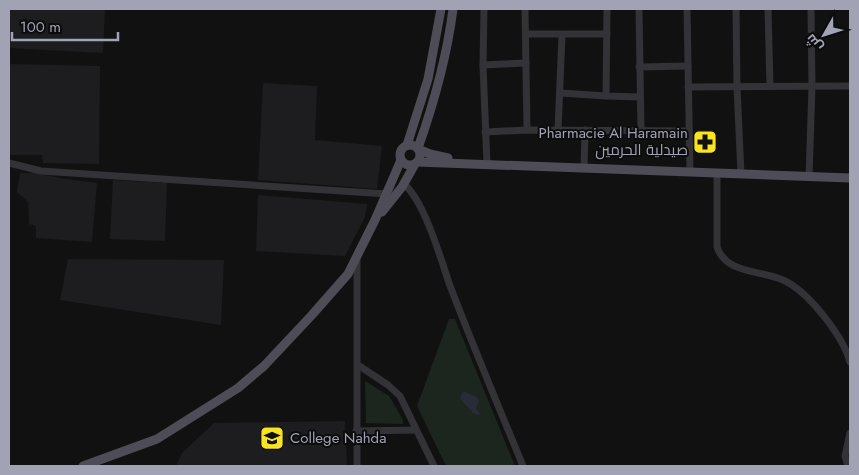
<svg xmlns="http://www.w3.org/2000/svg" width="859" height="475" font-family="Jost,Cairo,sans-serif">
<rect width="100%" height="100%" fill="#111112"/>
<g fill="#1d1d1f">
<polygon points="9,9 105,9 103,53 9,48"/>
<polygon points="9,64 100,66 99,164 43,163 42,155 9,155"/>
<polygon points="263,83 317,86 315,140 382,146 377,189 258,180"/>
<polygon points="20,173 37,173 59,178 97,183 92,242 36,238 36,226 29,224 28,202 17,192"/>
<polygon points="113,180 167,183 165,241 110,239"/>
<polygon points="258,195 367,204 365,217 345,256 256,251"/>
<polygon points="68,259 224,260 221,325 60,300"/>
<polygon points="345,421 347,466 176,466 182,453 214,423"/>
</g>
<g fill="#1d251f">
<polygon points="449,319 455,319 515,466 446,466 417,406"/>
<polygon points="365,382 367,382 389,396 403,420 403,424 366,423"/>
</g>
<path fill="#272c36" d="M463 391 477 397 479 401 476 408 480 415 474 414C470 408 464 405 460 398Z"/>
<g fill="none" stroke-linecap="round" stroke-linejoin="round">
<g stroke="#323237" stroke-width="7">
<polyline points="484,9 483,65 487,164"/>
<polyline points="525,9 527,130"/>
<polyline points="639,9 641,130"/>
<polyline points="687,9 690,172"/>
<polyline points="736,9 737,87 741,174"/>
<polyline points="768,9 770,86"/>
<polyline points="526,34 607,34"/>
<polyline points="483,65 526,63"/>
<polyline points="639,67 688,66"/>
<polyline points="688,87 850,86"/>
<polyline points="561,93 606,96 640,97"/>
<polyline points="606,96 607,9"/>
<polyline points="558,130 562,35"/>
<polyline points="485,132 527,130 689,131"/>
<polyline points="9,163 41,171 387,194"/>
<polyline points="584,169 585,130"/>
<path d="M717 173V247C726 274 760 270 783 280 808 291 843 336 850 362"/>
<polyline points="809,177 812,86 811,9"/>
<path d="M404 184C424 201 440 256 449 283 472 344 498 405 523 466"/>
<polyline points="357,258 357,466"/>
<polyline points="358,365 388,385 400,396 434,466"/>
<polyline points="356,431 416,430"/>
<polyline points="848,466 845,456 850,433"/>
</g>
<g stroke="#4e4d57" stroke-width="9">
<circle cx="410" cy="155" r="10"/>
<polyline points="407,145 428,79 441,9"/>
<path d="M418 148C434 103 447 56 453 9"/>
<polyline points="418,149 430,154 448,158"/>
<polyline points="417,162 850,178"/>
<polyline points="382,212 402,187 415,164"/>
<polyline points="83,466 157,439 238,388 264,366 311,316 348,274 375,220 401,160"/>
</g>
</g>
<defs>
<g id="pharmacy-square" transform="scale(1.25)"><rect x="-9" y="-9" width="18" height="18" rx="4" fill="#f9e422" stroke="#0c0c0d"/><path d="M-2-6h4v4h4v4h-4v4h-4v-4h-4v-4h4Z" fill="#111"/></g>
<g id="school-square" transform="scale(1.25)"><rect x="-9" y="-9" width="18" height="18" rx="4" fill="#f9e422" stroke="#0c0c0d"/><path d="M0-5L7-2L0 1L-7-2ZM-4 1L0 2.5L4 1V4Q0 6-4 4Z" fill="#111"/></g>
</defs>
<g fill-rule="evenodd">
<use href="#pharmacy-square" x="705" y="142"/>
<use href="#school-square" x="272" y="438"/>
</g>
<g text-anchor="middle" stroke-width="4" stroke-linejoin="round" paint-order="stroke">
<g font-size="15" fill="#a1a3b4" stroke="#0c0c0d" text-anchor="end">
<text x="688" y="138">Pharmacie Al Haramain<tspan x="688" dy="17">صيدلية الحرمين</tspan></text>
<text x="290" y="443" text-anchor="start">College Nahda</text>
</g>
</g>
<rect width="859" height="475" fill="none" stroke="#a1a3b4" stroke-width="20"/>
<g transform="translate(824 35) rotate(231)" stroke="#0c0c0d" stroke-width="4" paint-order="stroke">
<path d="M0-4L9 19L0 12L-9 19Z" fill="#a1a3b4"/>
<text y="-8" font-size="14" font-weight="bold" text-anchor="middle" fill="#a1a3b4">ش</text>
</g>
<path d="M12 32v8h106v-8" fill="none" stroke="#a1a3b4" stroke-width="2.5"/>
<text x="20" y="32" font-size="15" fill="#a1a3b4" stroke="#0c0c0d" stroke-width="4" paint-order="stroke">100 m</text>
</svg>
